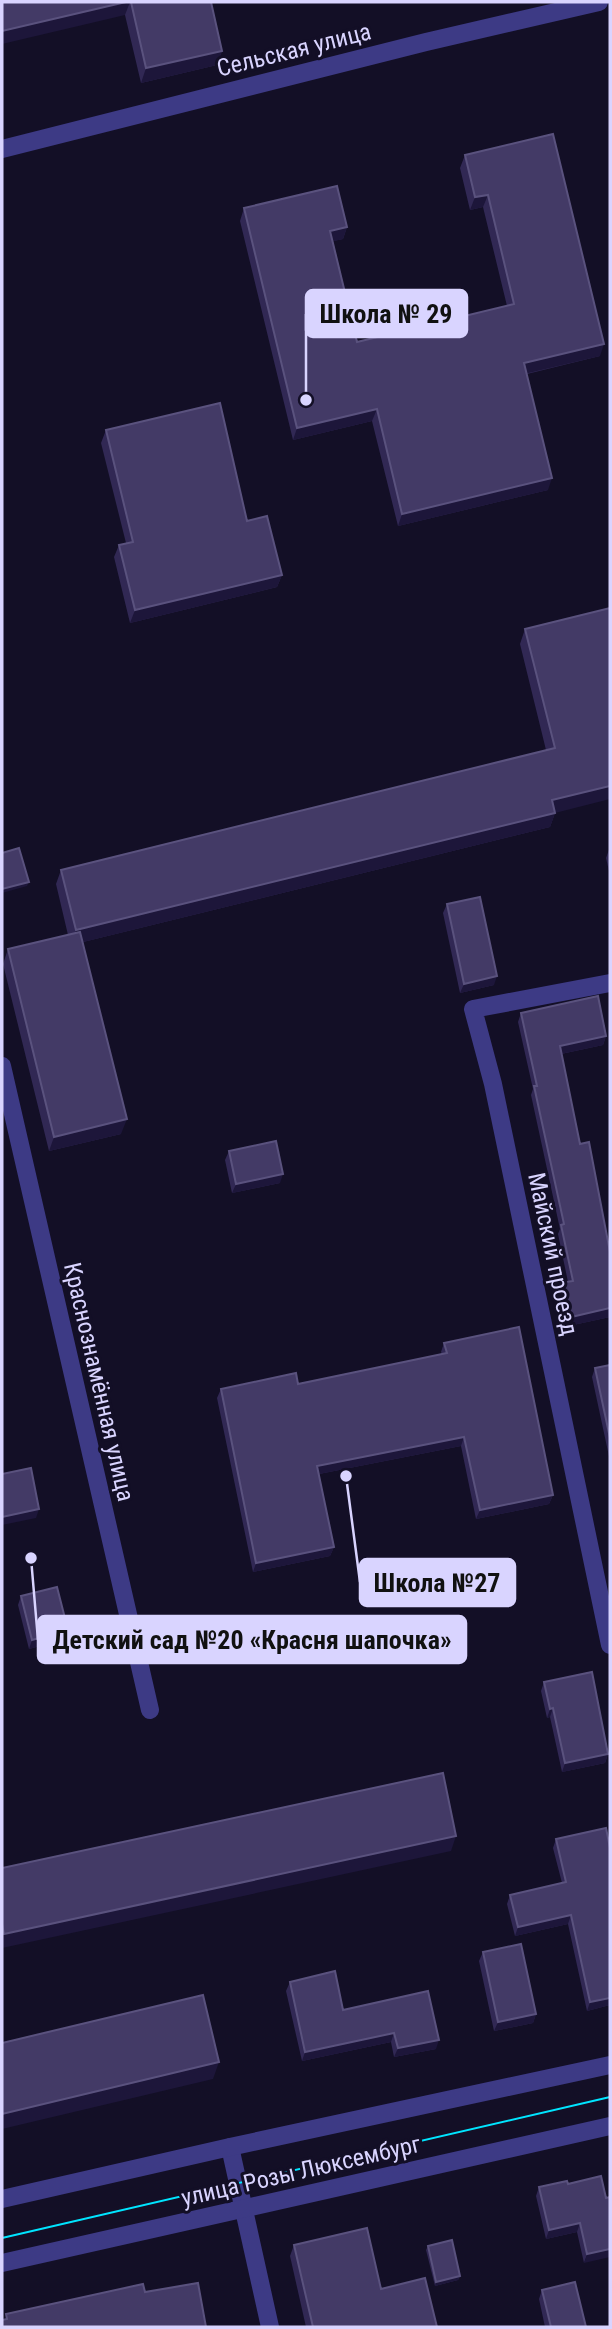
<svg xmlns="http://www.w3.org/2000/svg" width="612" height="2329" font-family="'Roboto Condensed',sans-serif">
<rect width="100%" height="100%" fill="#130f26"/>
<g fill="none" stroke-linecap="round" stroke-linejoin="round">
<g stroke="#3d3a85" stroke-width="18">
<polyline points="2,149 426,42 599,2"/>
<polyline points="610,983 473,1009 493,1084 610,1645"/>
<polyline points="2,1066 150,1710"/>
<polyline points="230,2147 270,2327"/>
</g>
<g stroke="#3d3a85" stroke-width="18">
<polyline points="2,2199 230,2147 610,2065"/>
<polyline points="2,2263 610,2126"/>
</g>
<polyline stroke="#00e5ff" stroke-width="2" points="2,2238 610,2097"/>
</g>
<g fill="#312854">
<polygon points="2,2 211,2 222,51 217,65 141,83 125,15"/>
<polygon points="465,155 600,356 527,374 548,490 398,526 372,421 293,440 240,221 244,208 347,227 343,239 333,241 357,342 507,306 483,207 470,210 460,168"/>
<polygon points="106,430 247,521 282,575 277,587 130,623 114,557 119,545 126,543 101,443"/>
<polygon points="610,608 555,813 550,827 83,942 121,1134 49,1151 3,964 8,949 68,935 56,884 61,870 546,750 520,644 525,629"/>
<polygon points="610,847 610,875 606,858"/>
<polygon points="447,904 494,985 460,993 443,913"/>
<polygon points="521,1013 606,1036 603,1045 561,1054 580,1144 610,1252 610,1317 564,1327 557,1292 560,1283 568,1282 558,1234 560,1229 531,1095 533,1089 518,1022"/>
<polygon points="229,1151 280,1183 232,1193 225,1160"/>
<polygon points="444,1343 553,1495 549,1504 476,1519 461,1446 319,1474 334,1547 330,1556 253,1572 217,1398 221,1389 298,1384 442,1354 441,1352"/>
<polygon points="610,1365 610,1461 592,1377 595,1368"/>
<polygon points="21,1596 65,1639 29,1649 18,1605"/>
<polygon points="544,1682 608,1754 605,1763 562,1772 550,1717 547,1718 541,1691"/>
<polygon points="556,1839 610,1848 610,2005 587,2011 568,1924 515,1936 507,1904 510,1895 562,1883 553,1848"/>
<polygon points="483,1952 536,2014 533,2023 494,2031 479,1961"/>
<polygon points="290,1982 343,2010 436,2049 394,2057 391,2042 302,2061 286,1991"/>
<polygon points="568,2184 606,2198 610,2197 584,2263 577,2232 546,2239 536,2196 539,2187"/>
<polygon points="294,2245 381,2289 437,2327 306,2327 290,2256"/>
<polygon points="428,2246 460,2276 458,2280 435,2286 426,2250"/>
<polygon points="542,2290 586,2327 545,2327 539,2299"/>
</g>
<g fill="#1d163a">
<polygon points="126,2 130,2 125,15 2,44 2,31"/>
<polygon points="222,51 217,65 141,83 146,68"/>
<polygon points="488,195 483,207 470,210 475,197"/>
<polygon points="347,227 343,239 326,243 330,231"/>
<polygon points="604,344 600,356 520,375 524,363"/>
<polygon points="377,409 372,421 293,440 297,428"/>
<polygon points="552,478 548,490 398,526 402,514"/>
<polygon points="282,575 277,587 130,623 135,610"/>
<polygon points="610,786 610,799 555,813 550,827 71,945 76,930 552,800"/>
<polygon points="29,882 27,886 2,893 2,889"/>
<polygon points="497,976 494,985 460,993 464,984"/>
<polygon points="606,1036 603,1045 556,1055 560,1046"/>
<polygon points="127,1119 121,1134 49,1151 54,1137"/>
<polygon points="283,1174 280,1183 232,1193 236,1184"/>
<polygon points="610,1308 610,1317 564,1327 567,1318"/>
<polygon points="464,1437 461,1446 314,1475 317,1466"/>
<polygon points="553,1495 549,1504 476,1519 480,1510"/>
<polygon points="39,1509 36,1518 2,1525 2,1517"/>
<polygon points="334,1547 330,1556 253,1572 256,1563"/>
<polygon points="68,1630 65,1639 29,1649 32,1640"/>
<polygon points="553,1708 550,1717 547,1718 550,1709"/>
<polygon points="608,1754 605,1763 562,1772 565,1763"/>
<polygon points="456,1836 451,1851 2,1948 2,1940 4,1934"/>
<polygon points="571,1915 568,1924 515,1936 518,1927"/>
<polygon points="610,1998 610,2005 587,2011 590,2002"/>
<polygon points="536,2014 533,2023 494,2031 498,2022"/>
<polygon points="394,2033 391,2042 302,2061 305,2052"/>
<polygon points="439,2040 436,2049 394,2057 398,2048"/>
<polygon points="219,2062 213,2079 2,2129 2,2114"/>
<polygon points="580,2223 577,2232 546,2239 549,2230"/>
<polygon points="610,2249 610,2257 584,2263 587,2254"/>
<polygon points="460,2276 458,2280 435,2286 436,2282"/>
</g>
<g fill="#433a66" stroke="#5a527e" stroke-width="2">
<polygon points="2,2 126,2 2,31"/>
<polygon points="131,2 211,2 222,51 146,68"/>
<polygon points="553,134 604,344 524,363 552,478 402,514 377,409 297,428 244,208 337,186 347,227 330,231 357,342 514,304 488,195 475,197 465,155"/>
<polygon points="220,403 247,521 267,516 282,575 135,610 119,545 133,542 106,430"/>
<polygon points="610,608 610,786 552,800 555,813 76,930 61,870 555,748 525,629"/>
<polygon points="19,848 29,882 2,889 2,853"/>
<polygon points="480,897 497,976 464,984 447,904"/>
<polygon points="80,932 127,1119 54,1137 8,949"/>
<polygon points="598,996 606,1036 560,1046 580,1144 589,1142 610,1252 610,1308 567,1318 560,1283 573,1281 561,1225 564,1224 534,1086 537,1086 521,1013"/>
<polygon points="276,1141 283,1174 236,1184 229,1151"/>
<polygon points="519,1327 553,1495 480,1510 464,1437 317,1466 334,1547 256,1563 221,1389 296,1373 298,1384 447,1353 444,1343"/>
<polygon points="610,1365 610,1438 595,1368"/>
<polygon points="31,1468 39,1509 2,1517 2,1474"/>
<polygon points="57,1587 68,1630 32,1640 21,1596"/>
<polygon points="592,1672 608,1754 565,1763 553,1708 550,1709 544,1682"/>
<polygon points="443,1773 456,1836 4,1934 2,1924 2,1868"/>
<polygon points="606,1828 610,1848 610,1998 590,2002 571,1915 518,1927 510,1895 566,1882 556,1839"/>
<polygon points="521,1944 536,2014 498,2022 483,1952"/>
<polygon points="335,1971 343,2010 428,1991 439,2040 398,2048 394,2033 305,2052 290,1982"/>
<polygon points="203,1995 219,2062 2,2114 2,2043"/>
<polygon points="601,2176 606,2198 610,2197 610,2249 587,2254 580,2223 549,2230 539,2187 567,2181 568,2184"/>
<polygon points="367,2228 381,2289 425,2278 437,2327 313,2327 294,2245"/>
<polygon points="452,2240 460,2276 436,2282 428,2246"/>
<polygon points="575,2282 586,2327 551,2327 542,2290"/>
<polygon points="198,2283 206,2327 2,2327 2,2320 7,2319 6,2314 143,2284 145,2292"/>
</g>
<g text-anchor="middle" stroke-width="6" stroke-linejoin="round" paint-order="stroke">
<g font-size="24" fill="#d9d4ff" stroke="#130f26">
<text transform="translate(294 50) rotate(-14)" y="8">Сельская улица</text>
<text transform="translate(553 1254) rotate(78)" y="8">Майский проезд</text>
<text transform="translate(99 1382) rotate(77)" y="8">Краснознамённая улица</text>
<text transform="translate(301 2171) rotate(-13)" y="8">улица Розы Люксембург</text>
</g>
</g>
<path fill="none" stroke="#d9d4ff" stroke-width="2.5" d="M306 400L306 314M346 1476L360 1582M31 1558L38 1640"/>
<g fill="#d9d4ff" stroke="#130f26" stroke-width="2.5">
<circle cx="306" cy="400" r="7"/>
<circle cx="346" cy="1476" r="7"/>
<circle cx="31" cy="1558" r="7"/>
</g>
<g fill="#d9d4ff" stroke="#d9d4ff" stroke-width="2.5">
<rect x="306" y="290" width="161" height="47" rx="7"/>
<rect x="360" y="1559" width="155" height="47" rx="7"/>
<rect x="38" y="1616" width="428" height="47" rx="7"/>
</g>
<g font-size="26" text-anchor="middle" font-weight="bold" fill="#111">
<text x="386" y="323">Школа № 29</text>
<text x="437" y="1592">Школа №27</text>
<text x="252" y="1649">Детский сад №20 «Красня шапочка»</text>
</g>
<rect width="612" height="2329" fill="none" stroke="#d9d4ff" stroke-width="7"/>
</svg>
